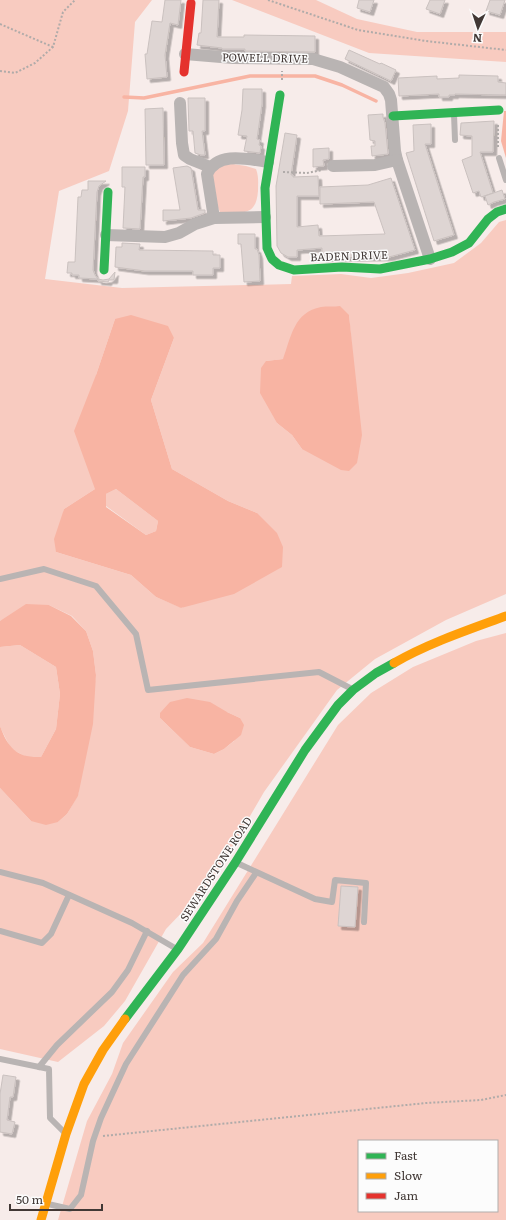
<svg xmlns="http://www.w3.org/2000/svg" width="506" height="1220" font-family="Literata,serif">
<defs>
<filter id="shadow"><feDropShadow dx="3.5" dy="3.5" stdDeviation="0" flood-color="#0004"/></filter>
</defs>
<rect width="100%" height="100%" fill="#f7ecea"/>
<g fill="#f8cbc0" fill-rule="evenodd">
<path d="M0 0H152L135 22 128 111 109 171 59 191 45 279 122 288 291 284 292 276 341 274 371 278 408 273 454 263 481 243 499 222 506 220V594L446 620 375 659 337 690 264 792 213 880 166 929 125 1001 104 1026 58 1062 0 1049V788L31 821 58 822 67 814 78 795 96 675 93 651 86 631 72 616 49 605 0 621ZM349 315 354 372 302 449 292 435 277 423 266 361 283 359ZM115 319 174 338 151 400 172 469 228 501 257 513 182 608 156 597 131 575 56 552 64 509 95 489 96 375ZM227 712 240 718 234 741 224 749 214 754 190 747 160 718V713Z"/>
<polygon points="232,0 316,0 357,19 417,32 506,32 506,62 369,53"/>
<path d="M233 164 246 166 256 169C259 177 258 184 258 191 256 218 241 212 220 212L218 208 212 171 220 165Z"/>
<polygon points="116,489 158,521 156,531 146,535 106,506 106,494"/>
<path d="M506 633V1220H58L87 1121 112 1074 123 1043 173 972 203 943 338 725 371 693 413 667 476 641ZM359 1141H497V1211H359Z"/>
<polygon points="20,645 56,667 60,694 56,729 41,757 27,757 11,749 1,729 0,726 0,647"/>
</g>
<g fill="#f8b4a3" fill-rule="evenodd">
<polygon points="504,111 506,111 506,158 501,141"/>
<path d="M340 306 349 315 362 435 357 463 349 471 341 470 302 449 292 435 277 423 260 393 261 368 266 361 283 359C291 337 294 312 321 307 327 306 334 307 340 306Z"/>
<path d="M131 315 168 326 174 338 151 400 172 469 228 501 257 513 277 533 283 547 282 567 234 594 181 608 156 597 131 575 56 552 54 539 64 509 95 489 74 431 96 375 115 319ZM116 489 158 521 156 531 146 535 106 507V494Z"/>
<path d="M26 604 49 605 71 616 86 631 93 651 96 675 93 724 78 796 67 814 58 822 46 825 31 821 0 788V726C8 748 17 758 41 757L56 729 60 694 56 667 20 645 0 647V621Z"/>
<polygon points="187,698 210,702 227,712 240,718 244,725 241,735 224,749 214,754 190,747 160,718 160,713 170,702"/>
</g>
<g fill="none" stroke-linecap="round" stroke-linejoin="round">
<polyline stroke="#f8b4a3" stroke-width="3.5" points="124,97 144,98 250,76 315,76 342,85 376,101"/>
</g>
<g fill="#ded5d3" stroke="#cac1bf" filter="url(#shadow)">
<polygon points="165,0 181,0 178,25 170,23 165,55 167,77 147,79 145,54 147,54 152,21 162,22"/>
<polygon points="203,0 219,0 217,37 244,37 244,35 315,36 315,52 245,51 245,49 222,49 222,48 197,45 199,33 201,33"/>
<polygon points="359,0 374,0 370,12 357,8"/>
<polygon points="430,0 445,0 440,14 426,9"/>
<polygon points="490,0 505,0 500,15 486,11"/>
<polygon points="349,50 380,64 381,63 396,70 391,81 345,59"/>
<polygon points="459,75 498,76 498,82 506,83 506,95 455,94 455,95 449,95 449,97 439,97 439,94 399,96 398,78 437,76 437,79 459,78"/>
<polygon points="243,89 262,89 262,104 257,139 260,140 259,145 261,146 260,153 244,151 247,136 238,135 242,110"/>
<polygon points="188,98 205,98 205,131 202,131 205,155 201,155 195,153 193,131 189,131"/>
<polygon points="163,108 164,165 146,165 145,109"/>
<polygon points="383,114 383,117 385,123 388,154 372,156 371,146 375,146 375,141 370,140 368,115"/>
<polygon points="494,121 493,152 480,152 493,193 481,197 479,191 473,193 462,160 472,156 472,136 460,135 461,123"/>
<polygon points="431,124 431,144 425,144 454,235 434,241 406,153 414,151 413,125"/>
<polygon points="285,133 297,135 291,175 293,175 293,177 318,176 319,196 297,196 297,227 318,225 319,236 385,234 374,202 320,204 320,187 368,185 391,178 415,250 389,257 322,258 322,248 297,250 297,257 288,257 281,253 277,246 276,186"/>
<polygon points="329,148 329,159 323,160 324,166 313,167 313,149"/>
<polygon points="187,166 191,168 198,210 205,210 205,213 191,218 163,221 163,210 180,210 173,168"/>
<polygon points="122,167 145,167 145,177 143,177 140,229 123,228 125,187 122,187"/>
<polygon points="88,181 106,181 99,186 97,192 93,270 95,275 98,279 103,280 109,279 115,272 114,280 109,280 108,282 98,281 98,279 79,278 79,275 72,275 72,273 67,273 68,262 75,262 78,197 81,197 82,190 88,190"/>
<polygon points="502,190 505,199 494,202 488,205 485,196"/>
<polygon points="238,234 255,234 255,249 257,249 259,255 260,281 244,282 241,244 238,244"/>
<polygon points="122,243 140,244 139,250 213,251 213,255 220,255 220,268 213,268 213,275 193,275 193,271 145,271 115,267 116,247 122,247"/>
<polygon points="341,886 358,887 355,927 338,926"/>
<polygon points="3,1075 16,1077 13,1097 10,1097 7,1120 15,1122 12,1134 0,1132 0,1094"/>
</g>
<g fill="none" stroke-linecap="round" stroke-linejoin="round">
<g stroke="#b0aba9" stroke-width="2" stroke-dasharray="2 2" stroke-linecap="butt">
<polyline points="268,0 358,30 426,41 506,50"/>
<polyline points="0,24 53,47"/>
<polyline points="0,71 15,73 35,63 53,47 63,12 75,0"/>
<polyline points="282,80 282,71"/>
<polyline points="498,125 498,149"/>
<polyline points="283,172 307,173 322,170"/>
<polyline points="103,1136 426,1103 481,1100 506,1095"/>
</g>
<g stroke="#b9b4b3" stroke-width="6">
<polyline points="454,114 455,140"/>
<polyline points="499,158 506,180"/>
<polyline points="0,579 44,569 96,586 136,634 148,690 319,672 350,688"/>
<polyline points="237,863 315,899 332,902 335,880 366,883 364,922"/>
<polyline points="0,872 43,883 132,923 175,948"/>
<polyline points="0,931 42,943 51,934 69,895"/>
<polyline points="0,1059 49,1069 50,1118 64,1132"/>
<polyline points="39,1067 57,1045 112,992 128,970 147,931"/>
<polyline points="48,1204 70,1209 81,1195 93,1141 101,1118 126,1064 183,975 216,939 237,901 256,873"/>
</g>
<g stroke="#b9b4b3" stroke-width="12">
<polyline points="185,54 233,58 313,59 340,67 384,87 389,94 391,100 395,151 397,160 430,259"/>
<polyline points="180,103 182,143 184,155 190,159 210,167"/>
<polyline points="333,166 375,165 397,160"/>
<path d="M214 218 207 174C217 151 248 159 268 162"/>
<polyline points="106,235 165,237 179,233 195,224 214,218 265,217"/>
</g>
<g stroke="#30b455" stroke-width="9">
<polyline points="280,95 265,188 267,248 272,259 279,265 294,270 342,267 380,269 430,259 452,252 469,243 488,219 497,212 506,209"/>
<polyline points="393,116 499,110"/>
<polyline points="104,270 108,192"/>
<polyline points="125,1019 178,949 235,863 305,750 338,705 353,690 376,673 394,663"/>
</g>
<g stroke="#ff9f0a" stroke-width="9">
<path d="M394 663C429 643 468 630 506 616"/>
<polyline points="41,1220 66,1134 84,1084 103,1050 125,1019"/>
</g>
<polyline stroke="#e5322d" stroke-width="9" points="184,72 191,3"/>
</g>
<g text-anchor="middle" stroke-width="3" stroke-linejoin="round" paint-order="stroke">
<g font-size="11" fill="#413835" stroke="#fcfcfc">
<text transform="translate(265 58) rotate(1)" y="4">POWELL DRIVE</text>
<text transform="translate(349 256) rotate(-2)" y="4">BADEN DRIVE</text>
<text transform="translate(216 869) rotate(-57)" y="4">SEWARDSTONE ROAD</text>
</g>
</g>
<rect x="358" y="1140" width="140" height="72" fill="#fcfcfc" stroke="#b1aeac"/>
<rect x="366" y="1153" width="20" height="6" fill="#30b455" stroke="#b1aeac"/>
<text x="394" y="1160" font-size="12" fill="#413835">Fast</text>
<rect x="366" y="1173" width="20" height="6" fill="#ff9f0a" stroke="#b1aeac"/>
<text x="394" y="1180" font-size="12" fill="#413835">Slow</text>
<rect x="366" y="1193" width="20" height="6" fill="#e5322d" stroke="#b1aeac"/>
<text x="394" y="1200" font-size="12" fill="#413835">Jam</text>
<g transform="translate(478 28) rotate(183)" stroke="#fcfcfc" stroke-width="3" paint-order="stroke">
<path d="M0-3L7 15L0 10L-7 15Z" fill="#413835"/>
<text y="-6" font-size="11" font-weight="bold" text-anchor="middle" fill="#413835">N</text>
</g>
<path d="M10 1204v6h92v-6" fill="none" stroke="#413835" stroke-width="2"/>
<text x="16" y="1204" font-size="12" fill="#413835" stroke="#fcfcfc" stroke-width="3" paint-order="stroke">50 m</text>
</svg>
